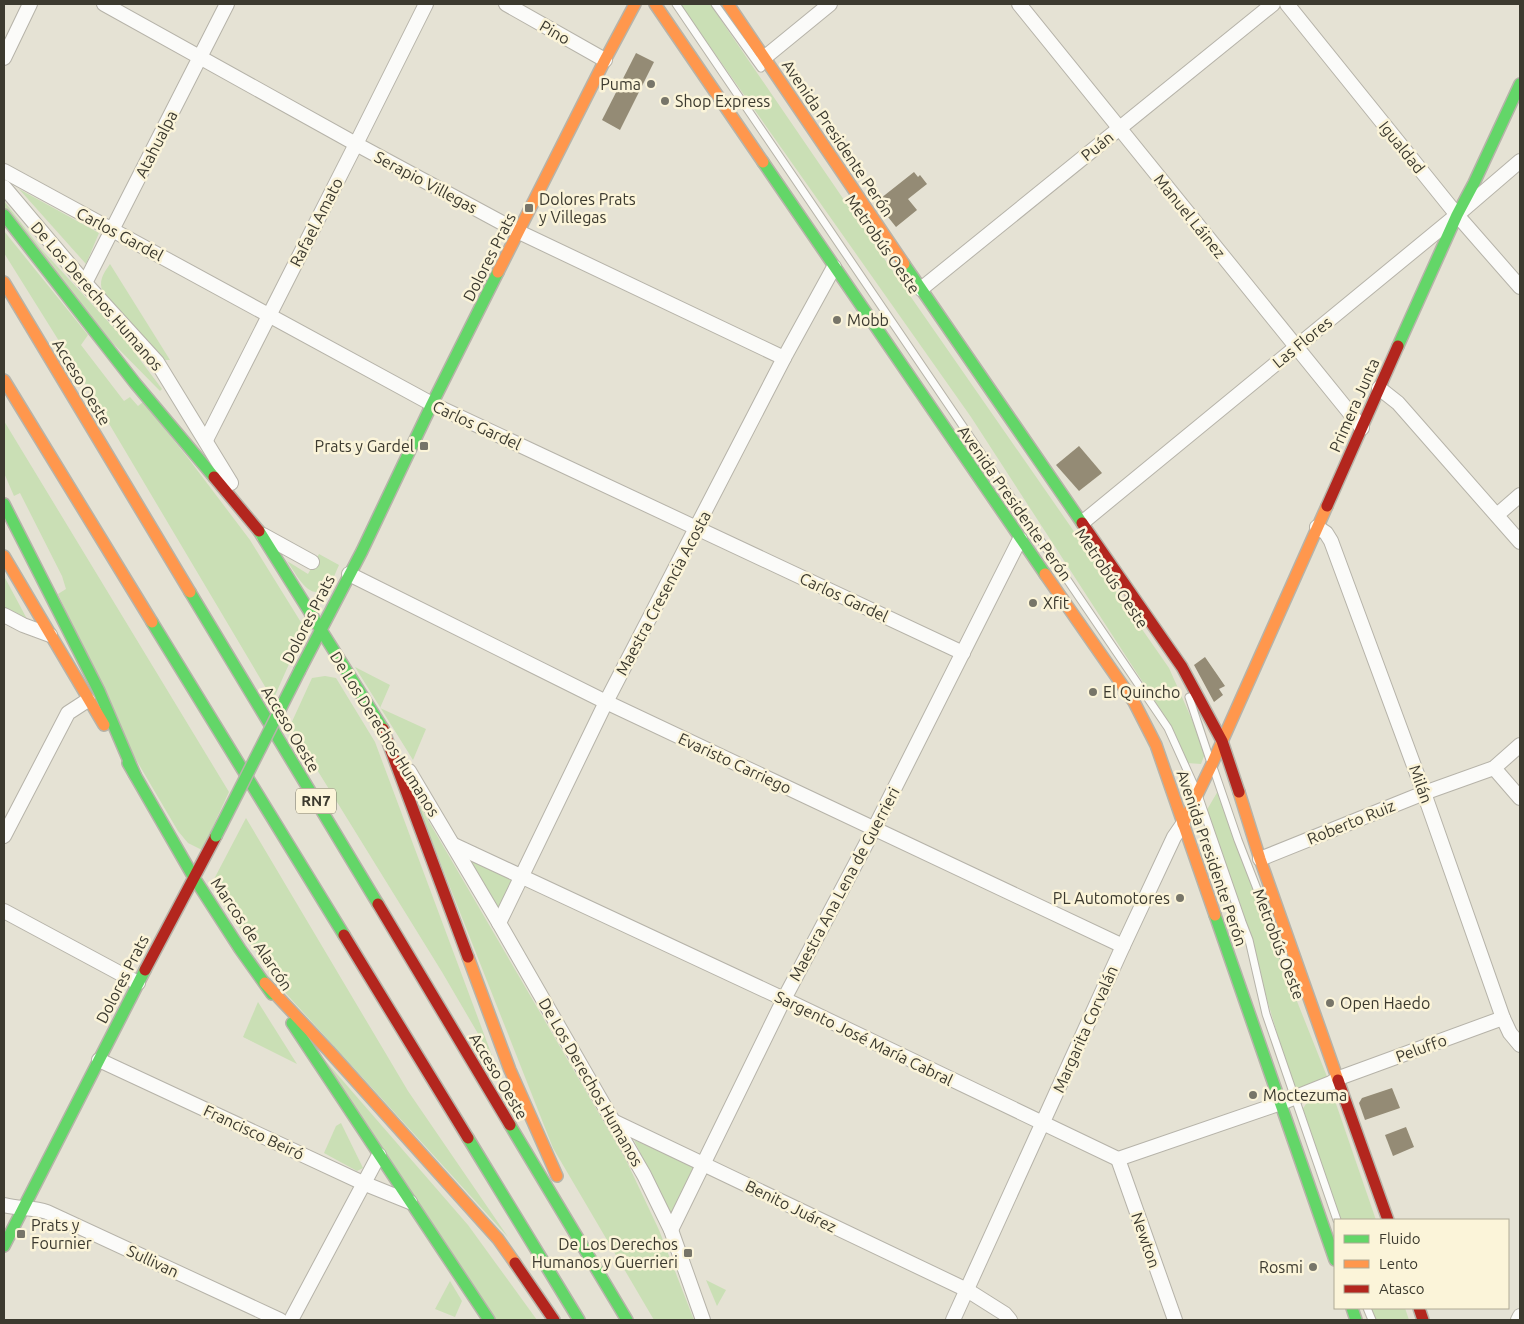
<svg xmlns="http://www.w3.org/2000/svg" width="1524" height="1324" font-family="Ubuntu,sans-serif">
<rect width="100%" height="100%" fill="#e5e2d4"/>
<g fill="#cadfb5">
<polygon points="680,4 710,4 881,254 1169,668 1206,751 1201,764 1187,763 1166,718 971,417"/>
<polygon points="19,189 99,233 86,264"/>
<polygon points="4,201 43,251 126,341 162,389 160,391 99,329 4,211"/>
<polygon points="4,231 88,335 81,345 124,401 130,397 138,406 143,402 188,458 250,540 307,632 293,655 273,700 79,373 4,253"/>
<path d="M110 264 170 360H160L103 293C98 281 103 274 110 264Z"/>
<polygon points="4,421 229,792 202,850 188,843 178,831 131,751 58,594 66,589 62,576 20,493 14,496 4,473"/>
<path d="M319 554 339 565C336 571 334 578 330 583 312 608 297 575 287 561L308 574Z"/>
<polygon points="4,576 27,619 4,607"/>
<polygon points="355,667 390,685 380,708 426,729 413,760"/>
<polygon points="325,676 336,678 375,742 494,1061 442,972 290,726 312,678"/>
<polygon points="1218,791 1257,901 1328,1079 1294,1090 1260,976 1205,813"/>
<polygon points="414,796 626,1160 659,1230 694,1320 654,1320 553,1148"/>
<polygon points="246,818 408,1091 508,1237 281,988 225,907 212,883"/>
<polygon points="465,855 515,879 499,914"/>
<polygon points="258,1002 297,1064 243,1037"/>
<polygon points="317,1051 468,1225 537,1320 496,1320"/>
<polygon points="1333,1095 1376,1220 1340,1220 1302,1110 1306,1104"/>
<polygon points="341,1123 363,1168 357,1171 324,1153 336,1126"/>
<polygon points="634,1140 697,1168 674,1223"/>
<polygon points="706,1280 726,1290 717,1306"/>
<polygon points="450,1281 462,1301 455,1317 435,1309"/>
<polygon points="1370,1308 1405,1308 1409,1320 1375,1320"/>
</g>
<g fill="#948b75">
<polygon points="636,53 654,62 620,130 602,120"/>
<polygon points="914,172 918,177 920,175 927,184 908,199 917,210 896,227 876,202"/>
<polygon points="1079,446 1102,473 1079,491 1056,465"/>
<polygon points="1205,657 1225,686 1219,689 1223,695 1214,702 1194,665"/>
<polygon points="1392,1088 1400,1108 1365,1120 1359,1103 1362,1098"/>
<polygon points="1406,1127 1414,1147 1393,1156 1385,1135"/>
</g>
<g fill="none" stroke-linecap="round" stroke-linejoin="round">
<g stroke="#b6b3a9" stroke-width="9">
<g id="lane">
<polyline points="676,4 1168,728 1197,792 1242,922 1249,940 1266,1014 1337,1220"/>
<polyline points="715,4 761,68"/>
<polyline points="1189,697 1210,760"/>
<polyline points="1214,770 1238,840 1298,994"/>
<polyline points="1367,1308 1372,1320"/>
</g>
</g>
<g stroke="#b6b3a9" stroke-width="16">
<g id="street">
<polyline points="104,4 356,144 519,232 784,358"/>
<polyline points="506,4 605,60"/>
<polyline points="1019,4 1362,428"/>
<polyline points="1287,4 1457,215 1520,287"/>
<polyline points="4,58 30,4"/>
<polyline points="764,58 830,4"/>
<polyline points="4,171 432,404 963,653"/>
<polyline points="4,187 85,283 157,362 231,483"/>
<polyline points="85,283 227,4"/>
<polyline points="921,289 1273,4"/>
<polyline points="1379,388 1398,403 1520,542"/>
<polyline points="206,440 356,144 426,4"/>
<polyline points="1497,515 1520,495"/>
<polyline points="1083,522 1457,215 1520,161"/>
<polyline points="1317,527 1326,533 1331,541 1424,793 1503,1018 1510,1033 1520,1045"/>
<polyline points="263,535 312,562"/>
<polyline points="349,574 606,702 1123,946"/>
<polyline points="4,615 23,625 50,635"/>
<polyline points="1494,768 1520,798"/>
<polyline points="409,771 499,923 644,1175 671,1230 703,1320"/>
<polyline points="4,836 68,713 88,700"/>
<polyline points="454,845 784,999 1118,1159 1281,1103 1331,1083 1339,1078 1503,1018"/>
<polyline points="1260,859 1424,793 1494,768 1520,745"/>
<polyline points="4,911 138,983"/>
<polyline points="499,923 606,702 784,358 834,267"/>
<polyline points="99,1060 363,1183 410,1202"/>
<polyline points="615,1122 967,1290 1005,1314 1010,1320"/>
<polyline points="1118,1159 1175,1320"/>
<path d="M4 1205C18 1209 33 1207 47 1212L280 1320"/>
<polyline points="671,1230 784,999 874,829 1020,539"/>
<polyline points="291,1320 379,1155"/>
<polyline points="953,1320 1123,946 1174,837 1183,824"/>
<polyline points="1518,1320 1520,1316"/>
</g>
</g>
<g stroke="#b6b3a9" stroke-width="14">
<g id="fast">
<polyline points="763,162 1045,574"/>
<polyline points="4,215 135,383 214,477"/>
<polyline points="904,264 1082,523"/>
<polyline points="1398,346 1457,215 1474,183 1520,84"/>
<polyline points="4,504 99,691 135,775"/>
<polyline points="259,531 383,729"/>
<polyline points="190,592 378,904"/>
<polyline points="152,622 344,935"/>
<polyline points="300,670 362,551 432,404 498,272"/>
<polyline points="128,763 193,876 240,949 272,994"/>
<polyline points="1215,915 1335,1260"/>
<polyline points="292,1023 489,1320"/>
<polyline points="510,1125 627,1320"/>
<polyline points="468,1138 579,1320"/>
<polyline points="4,1246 145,970"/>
<polyline points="1352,1308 1356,1320"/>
</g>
</g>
<g stroke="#b6b3a9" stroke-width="14">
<g id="slow">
<polyline points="655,4 763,162"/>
<polyline points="728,4 904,264"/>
<polyline points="498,272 605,60 635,4"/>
<polyline points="4,282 190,592"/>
<polyline points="4,380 152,622"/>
<polyline points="4,556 104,725"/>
<polyline points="1045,574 1134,702 1156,745 1215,915"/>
<polyline points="1239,792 1260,859 1338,1080"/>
<polyline points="1183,824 1212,764 1327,506"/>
<polyline points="468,957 510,1070 557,1176"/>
<polyline points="265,983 329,1051 498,1239 515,1263"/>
</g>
</g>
<g stroke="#b6b3a9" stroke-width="14">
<g id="jam">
<polyline points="214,477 259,531"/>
<polyline points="1327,506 1398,346"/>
<polyline points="1082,523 1182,667 1222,741 1239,792"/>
<polyline points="383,729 468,957"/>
<polyline points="378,904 510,1125"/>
<polyline points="344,935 468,1138"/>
<polyline points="145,970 216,836"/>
<polyline points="1338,1080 1388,1220"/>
<polyline points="515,1263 554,1320"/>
<polyline points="1419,1308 1423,1320"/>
</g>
</g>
<use href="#lane" stroke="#fbfbf9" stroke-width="7"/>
<use href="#street" stroke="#fbfbf9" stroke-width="14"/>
<use href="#fast" stroke="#63d668" stroke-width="11"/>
<use href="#slow" stroke="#ff974d" stroke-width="11"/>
<use href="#jam" stroke="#b3261e" stroke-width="11"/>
<g stroke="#b6b3a9" stroke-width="14" stroke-linecap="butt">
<polyline id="fast-bridge" points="216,836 300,670"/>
</g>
<use href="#fast-bridge" stroke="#63d668" stroke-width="11"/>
</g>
<g fill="#777569" stroke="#fbf4d9" stroke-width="2">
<circle cx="651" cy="84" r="5"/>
<circle cx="665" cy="101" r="5"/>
<rect x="524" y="203" width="10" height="10" rx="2.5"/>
<circle cx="837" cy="320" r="5"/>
<rect x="419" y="441" width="10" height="10" rx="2.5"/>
<circle cx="1033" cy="603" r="5"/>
<circle cx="1093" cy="692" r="5"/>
<circle cx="1180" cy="898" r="5"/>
<circle cx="1330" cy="1003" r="5"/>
<circle cx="1253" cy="1095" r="5"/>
<rect x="16" y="1229" width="10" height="10" rx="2.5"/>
<rect x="683" y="1248" width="10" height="10" rx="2.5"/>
<circle cx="1313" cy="1267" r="5"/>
</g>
<g text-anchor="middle" stroke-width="5" stroke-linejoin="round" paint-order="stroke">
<rect fill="#fbf4d9" stroke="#757262" stroke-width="1" x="296" y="788.5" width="40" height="25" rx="4"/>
<g font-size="15" font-weight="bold" fill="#3c3a2f">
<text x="316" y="806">RN7</text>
</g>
<g font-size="16" fill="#3c3a2f" stroke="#fbf4d9">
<text transform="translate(555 32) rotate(30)" y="6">Pino</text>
<text transform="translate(838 138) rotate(56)" y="6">Avenida Presidente Perón</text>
<text transform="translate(156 144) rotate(-63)" y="6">Atahualpa</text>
<text transform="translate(1097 146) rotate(-39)" y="6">Puán</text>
<text transform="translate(1402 147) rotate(51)" y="6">Igualdad</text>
<text transform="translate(426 182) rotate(28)" y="6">Serapio Villegas</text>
<text transform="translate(1190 216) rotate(51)" y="6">Manuel Láinez</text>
<text transform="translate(316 222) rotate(-63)" y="6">Rafael Amato</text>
<text transform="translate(120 234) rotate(28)" y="6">Carlos Gardel</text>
<text transform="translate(883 244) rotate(55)" y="6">Metrobús Oeste</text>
<text transform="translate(489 257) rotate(-63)" y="6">Dolores Prats</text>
<text transform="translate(97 296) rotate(49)" y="6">De Los Derechos Humanos</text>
<text transform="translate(1302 342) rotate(-39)" y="6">Las Flores</text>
<text transform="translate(82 382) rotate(59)" y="6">Acceso Oeste</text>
<text transform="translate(1354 405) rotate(-66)" y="6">Primera Junta</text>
<text transform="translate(477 425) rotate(25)" y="6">Carlos Gardel</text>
<text transform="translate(1015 503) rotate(55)" y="6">Avenida Presidente Perón</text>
<text transform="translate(1112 578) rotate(56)" y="6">Metrobús Oeste</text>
<text transform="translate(663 593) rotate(-62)" y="6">Maestra Cresencia Acosta</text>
<text transform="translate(844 597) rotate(25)" y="6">Carlos Gardel</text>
<text transform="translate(308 619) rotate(-63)" y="6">Dolores Prats</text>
<text transform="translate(291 729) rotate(59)" y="6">Acceso Oeste</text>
<text transform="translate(385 734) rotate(58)" y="6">De Los Derechos Humanos</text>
<text transform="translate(735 763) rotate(25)" y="6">Evaristo Carriego</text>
<text transform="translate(1421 784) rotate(70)" y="6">Milán</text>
<text transform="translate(1351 822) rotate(-22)" y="6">Roberto Ruiz</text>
<text transform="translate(1212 858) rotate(71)" y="6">Avenida Presidente Perón</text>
<text transform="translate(844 884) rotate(-62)" y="6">Maestra Ana Lena de Guerrieri</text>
<text transform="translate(252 934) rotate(56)" y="6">Marcos de Alarcón</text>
<text transform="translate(1279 944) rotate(69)" y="6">Metrobús Oeste</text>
<text transform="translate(122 979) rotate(-63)" y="6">Dolores Prats</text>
<text transform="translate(1085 1029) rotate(-66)" y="6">Margarita Corvalán</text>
<text transform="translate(864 1038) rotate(26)" y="6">Sargento José María Cabral</text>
<text transform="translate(1421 1048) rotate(-20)" y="6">Peluffo</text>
<text transform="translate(499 1076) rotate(59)" y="6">Acceso Oeste</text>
<text transform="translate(591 1082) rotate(60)" y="6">De Los Derechos Humanos</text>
<text transform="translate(254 1132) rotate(25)" y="6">Francisco Beiró</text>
<text transform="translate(791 1206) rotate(26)" y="6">Benito Juárez</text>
<text transform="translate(1146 1240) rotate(71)" y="6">Newton</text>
<text transform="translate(153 1261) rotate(25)" y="6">Sullivan</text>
</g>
<g font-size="16" fill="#3c3a2f" stroke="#fbf4d9" text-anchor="start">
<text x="641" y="90" text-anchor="end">Puma</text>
<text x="675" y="107">Shop Express</text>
<text x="539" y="205">Dolores Prats<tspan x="539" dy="18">y Villegas</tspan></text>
<text x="847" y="326">Mobb</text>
<text x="414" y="452" text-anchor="end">Prats y Gardel</text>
<text x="1043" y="609">Xfit</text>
<text x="1103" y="698">El Quincho</text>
<text x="1170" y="904" text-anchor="end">PL Automotores</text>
<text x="1340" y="1009">Open Haedo</text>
<text x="1263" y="1101">Moctezuma</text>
<text x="31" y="1231">Prats y<tspan x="31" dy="18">Fournier</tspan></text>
<text x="678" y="1250" text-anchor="end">De Los Derechos<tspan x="678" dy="18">Humanos y Guerrieri</tspan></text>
<text x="1303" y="1273" text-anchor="end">Rosmi</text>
</g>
</g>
<rect width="1524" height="1324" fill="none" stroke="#3c3a2f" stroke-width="10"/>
<rect x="1334" y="1219" width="175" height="90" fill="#fbf4d9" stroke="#afaa95"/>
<rect x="1344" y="1235" width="25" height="8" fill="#63d668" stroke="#afaa95"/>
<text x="1379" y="1244" font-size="15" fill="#3c3a2f">Fluido</text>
<rect x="1344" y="1260" width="25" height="8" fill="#ff974d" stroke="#afaa95"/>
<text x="1379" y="1269" font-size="15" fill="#3c3a2f">Lento</text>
<rect x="1344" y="1285" width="25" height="8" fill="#b3261e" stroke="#afaa95"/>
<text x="1379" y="1294" font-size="15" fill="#3c3a2f">Atasco</text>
</svg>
